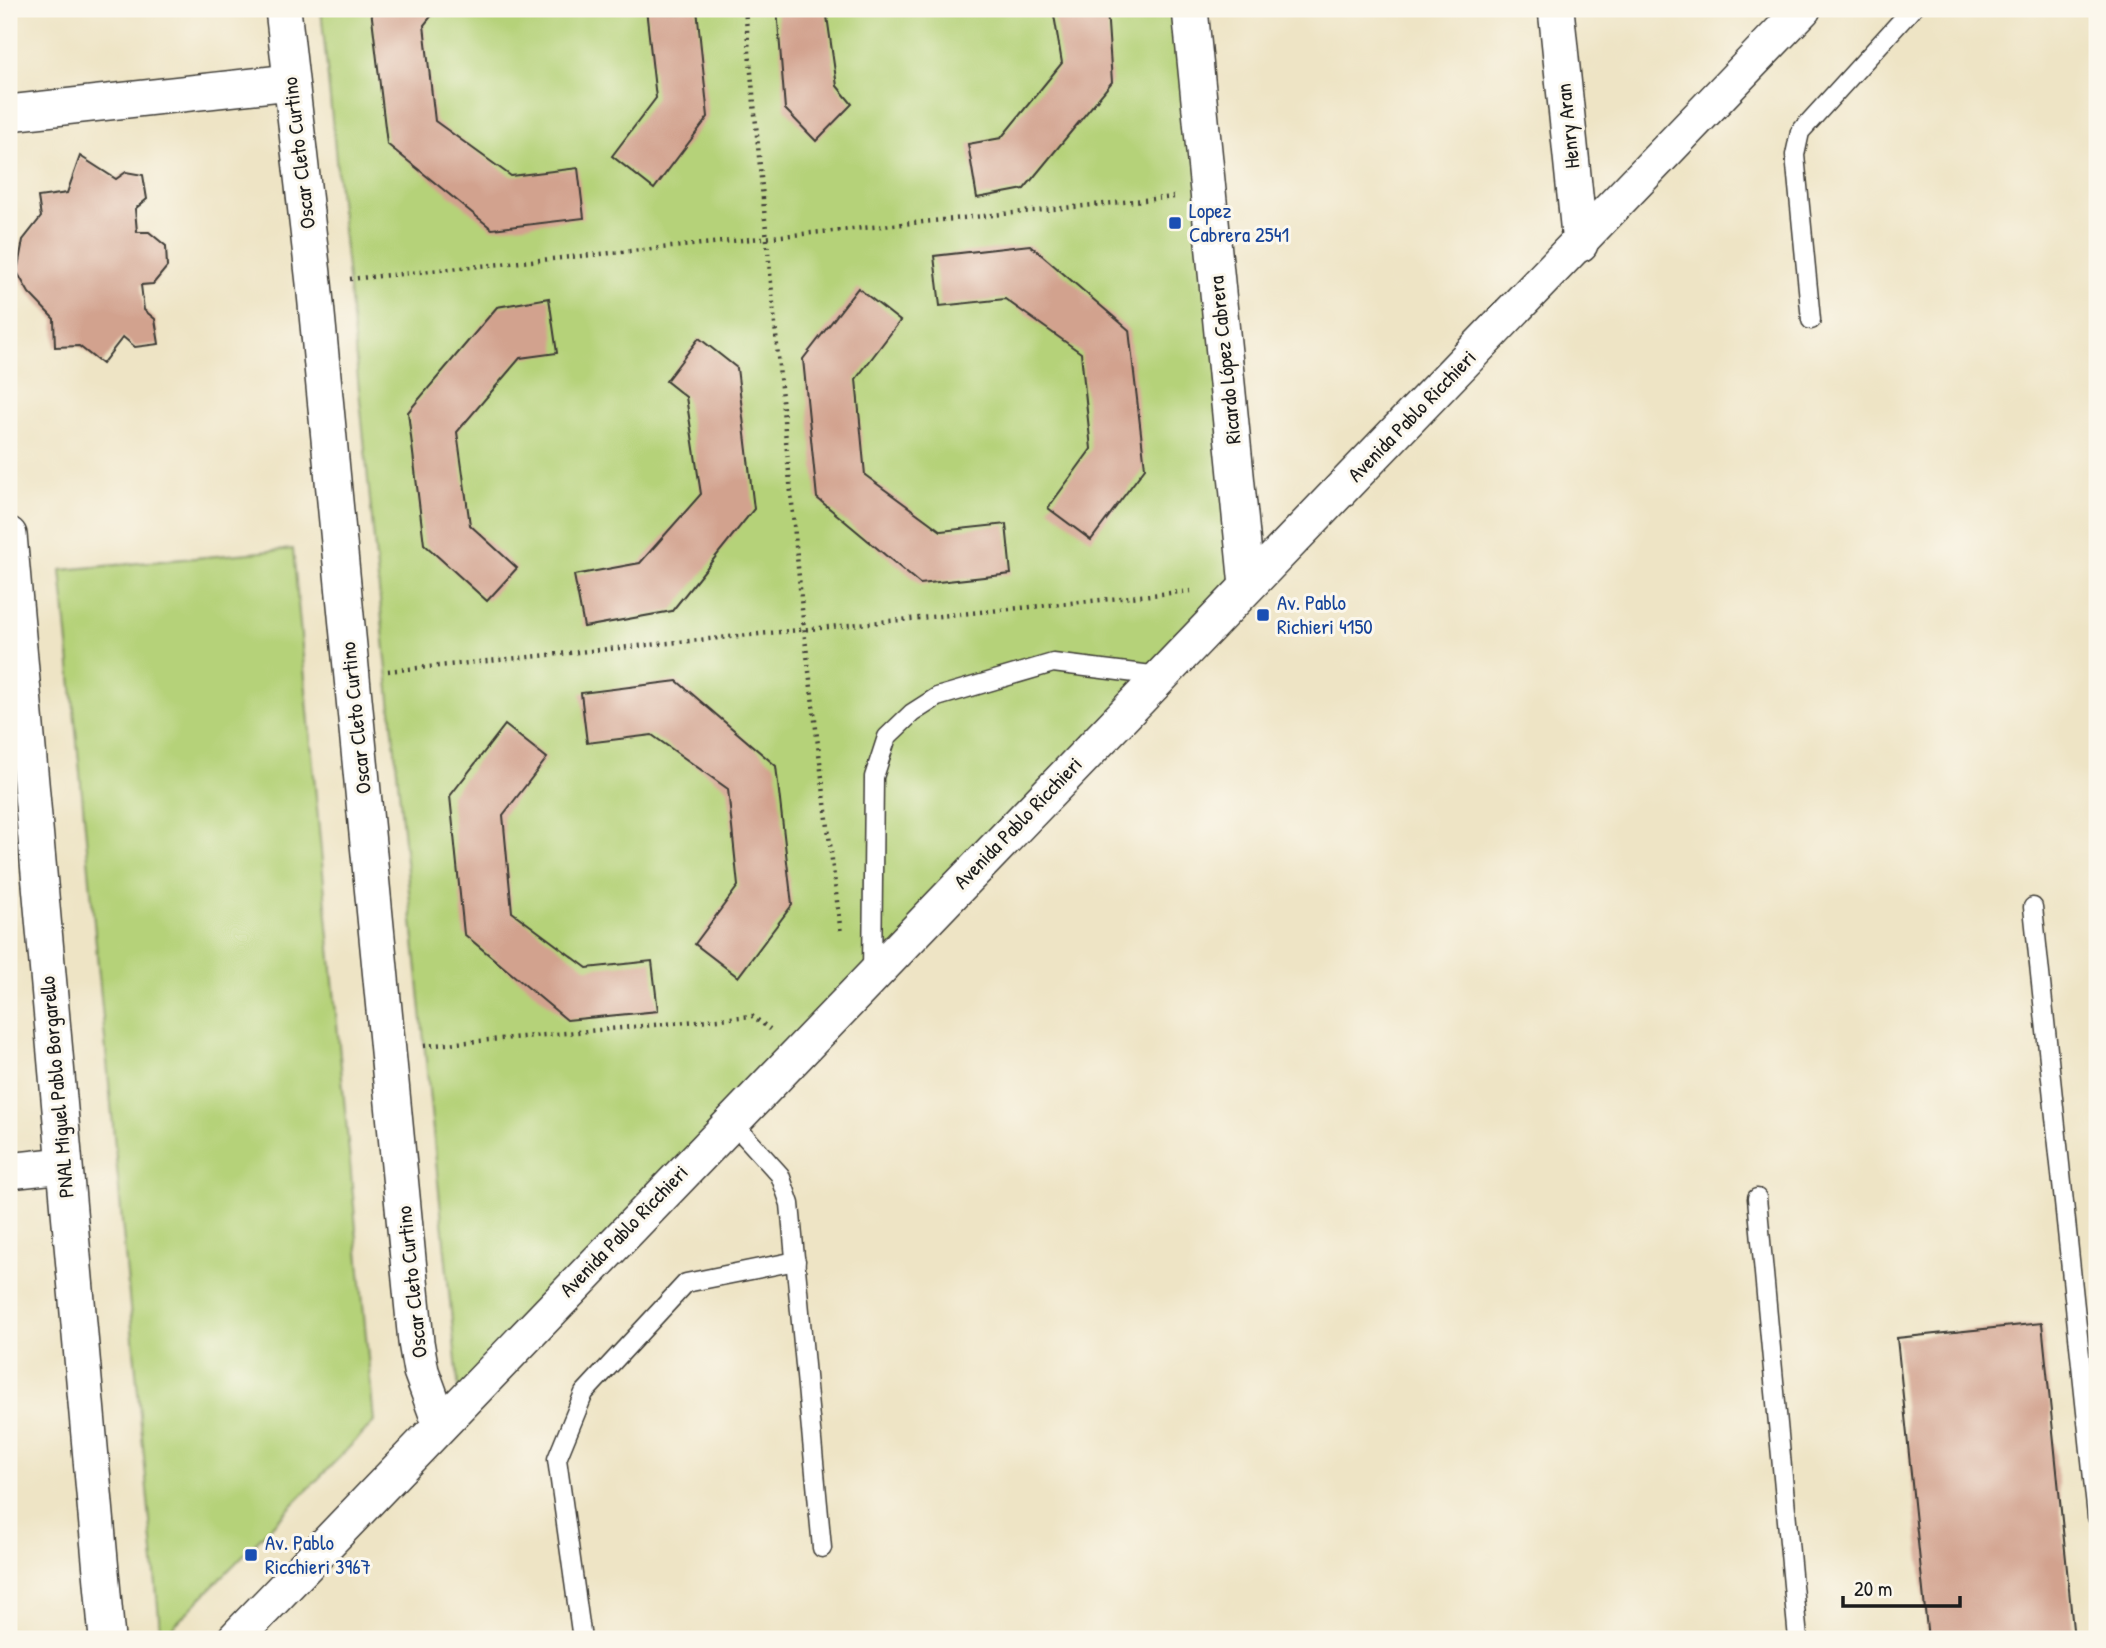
<svg xmlns="http://www.w3.org/2000/svg" width="2106" height="1648" font-family="'Patrick Hand',sans-serif">
<rect width="100%" height="100%" fill="#fbf7ec"/>
<filter id="ink" filterUnits="userSpaceOnUse"><feTurbulence type="fractalNoise" baseFrequency=".0143" numOctaves="2"/><feDisplacementMap in="SourceGraphic" scale="14" xChannelSelector="R" yChannelSelector="G"/><feConvolveMatrix kernelMatrix="1 2 1 2 8 2 1 2 1" color-interpolation-filters="sRGB"/></filter>
<filter id="wash" filterUnits="userSpaceOnUse"><feTurbulence type="fractalNoise" baseFrequency=".00686" numOctaves="4" result="noise"/><feDisplacementMap in="SourceGraphic" scale="28" xChannelSelector="R" yChannelSelector="G"/><feGaussianBlur stdDeviation="1.57" result="paint"/><feColorMatrix in="noise" values="0 0 0 0 0 0 0 0 0 0 0 0 0 0 0 0 0 1.4 0 .05"/><feComposite in="paint" operator="in"/></filter>
<g filter="url(#wash)">
<rect width="100%" height="100%" fill="#eee4c5"/>
<g fill="#b5d279" stroke="#68774a" stroke-width="2">
<polygon points="321,9 1190,9 1247,586 460,1402"/>
<polygon points="293,549 374,1422 161,1639 61,570"/>
</g>
<g id="blocks">
<g fill="#d2a28e">
<polygon points="371,9 437,9 424,25 435,121 511,176 578,168 584,218 492,229 387,144"/>
<polygon points="646,9 697,9 708,117 654,189 612,156 656,98"/>
<polygon points="777,9 826,9 837,86 852,104 816,141 785,109"/>
<polygon points="1053,9 1107,9 1112,82 1024,189 977,198 968,144 1001,138 1062,63"/>
<polygon points="80,156 116,179 126,172 143,175 147,199 135,209 137,232 149,232 166,246 167,267 153,284 141,285 144,310 155,319 159,344 135,347 123,337 102,364 79,346 55,347 54,319 29,293 17,272 23,240 41,217 38,197 67,193"/>
<polygon points="1030,245 1129,330 1145,468 1091,540 1048,508 1091,449 1081,353 1005,299 940,306 934,256"/>
<polygon points="858,288 900,321 856,379 865,475 941,531 1006,524 1011,574 920,584 817,498 803,359"/>
<polygon points="549,298 557,353 520,358 457,432 470,525 517,568 487,601 424,544 408,412 497,307"/>
<polygon points="699,338 737,368 754,509 672,611 584,627 574,575 640,563 701,494 686,397 666,381"/>
<polygon points="677,681 776,766 792,905 738,977 695,944 738,886 728,789 652,735 587,743 581,693"/>
<polygon points="505,725 547,758 503,815 512,912 587,968 652,961 658,1011 567,1020 464,934 450,796"/>
<polygon points="2042,1323 2074,1639 1928,1639 1897,1338"/>
</g>
</g>
</g>
<g filter="url(#ink)">
<use href="#blocks" fill-opacity="0" stroke="#3c3a35" stroke-width="2"/>
<g fill="none" stroke-linecap="round" stroke-linejoin="round">
<g stroke="#3c3a35" stroke-width="21">
<g id="service">
<polyline points="1811,320 1795,155 1800,132 1912,9"/>
<polyline points="2033,907 2097,1517"/>
<polyline points="872,975 874,777 887,737 912,713 937,697 1053,663 1160,676"/>
<polyline points="731,1121 780,1175 790,1204 822,1548"/>
<polyline points="1757,1198 1798,1639"/>
<polyline points="582,1639 557,1459 584,1393 686,1283 796,1261"/>
</g>
</g>
<g stroke="#3c3a35" stroke-width="38">
<g id="minor">
<polyline points="283,9 314,283 416,1342 421,1371 440,1423"/>
<polyline points="1190,9 1247,586"/>
<polyline points="1556,9 1580,244"/>
<polyline points="9,113 290,82"/>
<polyline points="9,535 107,1639"/>
<polyline points="9,1171 64,1165"/>
<polyline points="235,1639 1803,9"/>
</g>
</g>
<g stroke="#3c3a35" stroke-width="4.5" stroke-dasharray="2 5" stroke-linecap="butt">
<polyline points="745,9 804,630 841,934"/>
<polyline points="350,279 1174,197"/>
<polyline points="388,671 1191,591"/>
<polyline points="424,1046 752,1016 770,1029"/>
</g>
<use href="#service" stroke="#fff" stroke-width="18"/>
<use href="#minor" stroke="#fff" stroke-width="35"/>
</g>
</g>
<g fill="#1a4fb4" stroke="#fbf7ec" stroke-width="2.5">
<rect x="1168" y="216" width="14" height="14" rx="3.5"/>
<rect x="1256" y="608" width="14" height="14" rx="3.5"/>
<rect x="244" y="1548" width="14" height="14" rx="3.5"/>
</g>
<g text-anchor="middle" stroke-width="6" stroke-linejoin="round" paint-order="stroke">
<g font-size="21" fill="#1c1c1c" stroke="#fbf7ec">
<text transform="translate(1568 126) rotate(-96)" y="7">Henry Aran</text>
<text transform="translate(299 153) rotate(-97)" y="7">Oscar Cleto Curtino</text>
<text transform="translate(1225 360) rotate(-96)" y="7">Ricardo López Cabrera</text>
<text transform="translate(1412 416) rotate(-46)" y="7">Avenida Pablo Ricchieri</text>
<text transform="translate(356 718) rotate(-96)" y="7">Oscar Cleto Curtino</text>
<text transform="translate(1018 823) rotate(-46)" y="7">Avenida Pablo Ricchieri</text>
<text transform="translate(57 1087) rotate(-95)" y="7">PNAL Miguel Pablo Borgarello</text>
<text transform="translate(624 1231) rotate(-46)" y="7">Avenida Pablo Ricchieri</text>
<text transform="translate(412 1282) rotate(-96)" y="7">Oscar Cleto Curtino</text>
</g>
<g font-size="21" fill="#164399" stroke="#fbf7ec" text-anchor="start">
<text x="1189" y="218">Lopez<tspan x="1189" dy="24">Cabrera 2541</tspan></text>
<text x="1277" y="610">Av. Pablo<tspan x="1277" dy="24">Richieri 4150</tspan></text>
<text x="265" y="1550">Av. Pablo<tspan x="265" dy="24">Ricchieri 3967</tspan></text>
</g>
</g>
<rect width="2106" height="1648" fill="none" stroke="#fbf7ec" stroke-width="35"/>
<path d="M1843 1596v10h117v-10" fill="none" stroke="#1c1c1c" stroke-width="3.5"/>
<text x="1854" y="1596" font-size="21" fill="#1c1c1c" stroke="#fbf7ec" stroke-width="5" paint-order="stroke">20 m</text>
</svg>
